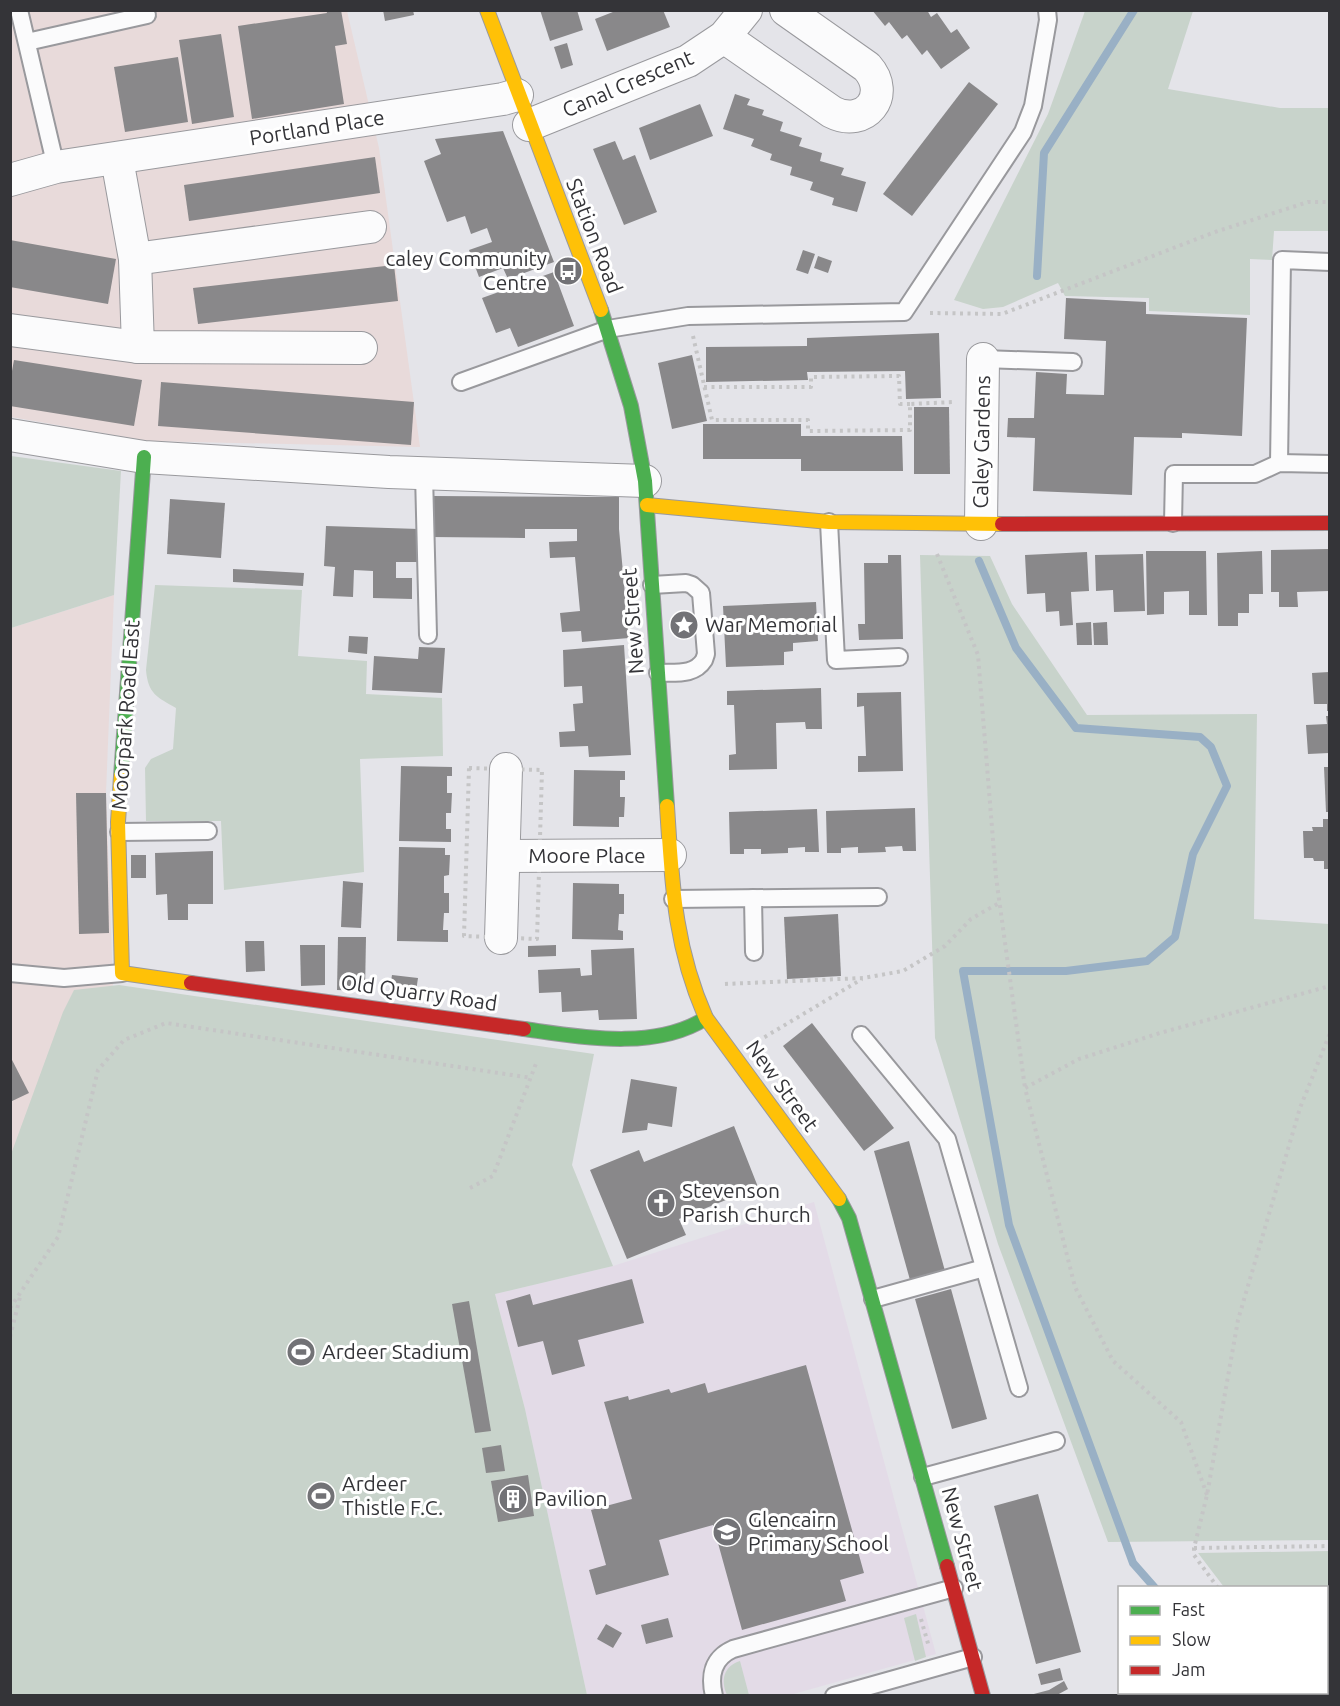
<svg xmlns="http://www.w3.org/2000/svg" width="1340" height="1706" font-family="Ubuntu,sans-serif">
<rect width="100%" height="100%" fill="#e4e4e9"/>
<g fill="#e8dada">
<polygon points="10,11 347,11 379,148 420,447 148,441 11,417"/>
<polygon points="114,595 106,793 113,985 11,1157 11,628"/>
</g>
<polygon fill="#e3dbe7" points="814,1202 936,1654 790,1695 587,1695 525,1409 495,1294 613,1266"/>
<g fill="#c8d3cb">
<polygon points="1085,11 1193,11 1168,89 1280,108 1329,108 1329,231 1274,231 1272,260 1250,259 1250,315 1149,311 1149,298 1065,296 1058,283 1003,307 983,309 954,300 1048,114"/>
<polygon points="11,456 121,471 114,595 11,628"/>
<polygon points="920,555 990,556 1012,604 1087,715 1257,714 1254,919 1329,924 1329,1540 1108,1542 998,1244 935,1038"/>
<path d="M155 585 302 590 298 656 367 661 366 694 442 698 443 756 360 759 364 872 224 890 221 821H146L145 768 151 759 173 749 176 708C157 697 148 694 146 670Z"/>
<polygon points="119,985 594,1054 572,1165 613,1266 495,1294 525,1409 587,1695 11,1695 10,1157 63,1012 74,990"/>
<polygon points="1329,1551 1329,1695 1302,1695 1300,1693 1326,1692 1326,1588 1224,1587 1198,1553"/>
<polygon points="916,1614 926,1657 915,1661 904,1618"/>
<path d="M740 1661 749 1695H727C720 1680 724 1666 740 1661Z"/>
</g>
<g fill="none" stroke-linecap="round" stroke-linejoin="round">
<g stroke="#99b0c5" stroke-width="8">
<polyline points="1037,276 1044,153 1134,10"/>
<polyline points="979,561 1016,648 1076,728 1200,737 1211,747 1227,786 1193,854 1175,937 1147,961 1066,971 963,971 1009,1225 1133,1563 1155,1588"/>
<polyline points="1250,1692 1252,1696"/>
</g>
</g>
<g fill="#89888a">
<polygon points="326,10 341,10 347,44 335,46 344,104 252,119 238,26 327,13"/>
<polygon points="383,10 413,10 414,15 385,21"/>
<polygon points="540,10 577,10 583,30 550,41"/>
<polygon points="618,10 663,10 670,27 607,51 595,19"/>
<polygon points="872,10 927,10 931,17 937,13 951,33 957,29 970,48 941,69 927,50 922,55 907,35 902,39 889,22 885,26"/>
<polygon points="221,34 234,117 192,124 179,40"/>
<polygon points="567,43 573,65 561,69 554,47"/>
<polygon points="178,57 188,122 125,132 114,67"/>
<polygon points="969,82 998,104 912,216 883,194"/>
<polygon points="735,94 750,99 747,105 764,110 762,115 783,122 780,131 802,138 799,146 822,153 820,161 844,168 841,175 866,182 857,212 832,205 834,198 810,190 813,182 790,175 792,167 770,160 772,154 751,146 754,139 723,129"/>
<polygon points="700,104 713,136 650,160 639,128"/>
<polygon points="503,131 554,262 508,279 503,268 479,277 469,250 492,242 487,228 471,234 465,216 447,222 424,161 441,154 435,139"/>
<polygon points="615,141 623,160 635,155 657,212 624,225 593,149"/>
<polygon points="375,157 380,193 189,221 184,185"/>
<polygon points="10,240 116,259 108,304 10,287"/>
<polygon points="803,250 815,254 808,274 796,270"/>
<polygon points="818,256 832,261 828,273 814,268"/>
<polygon points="394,265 398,301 198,324 193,288"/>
<polygon points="554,272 574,326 518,347 510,328 496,333 482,298"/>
<polygon points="1066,298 1146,302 1146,314 1247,318 1242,436 1182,433 1182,438 1134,437 1132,495 1033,491 1035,438 1007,437 1008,418 1034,418 1036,372 1067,374 1066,394 1104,395 1106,341 1064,339"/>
<polygon points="939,333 941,398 906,399 905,371 807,372 808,380 706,382 706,347 807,346 807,338"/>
<polygon points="692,355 707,421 672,429 658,363"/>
<polygon points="14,360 142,380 134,426 10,406 10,382"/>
<polygon points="161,382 414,402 411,445 158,426"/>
<polygon points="914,407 949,407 950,474 914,474"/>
<polygon points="703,424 801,424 801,436 902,436 903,471 801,471 801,459 703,459"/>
<polygon points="432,496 619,497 619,529 629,638 582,642 581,631 562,632 560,613 580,611 575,557 550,558 549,542 577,541 577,529 525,529 525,538 431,537"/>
<polygon points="170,499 225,503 221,558 167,554"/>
<polygon points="326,526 419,529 419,562 396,562 396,578 412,578 412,599 373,598 373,571 354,570 353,597 333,596 335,567 324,566"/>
<polygon points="1329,549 1329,591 1297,592 1298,607 1279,607 1279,592 1271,592 1271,550"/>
<polygon points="1146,551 1206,551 1207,615 1189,615 1189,591 1164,592 1164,614 1147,615"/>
<polygon points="1262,551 1263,594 1249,594 1249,613 1238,613 1238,626 1218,626 1217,553"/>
<polygon points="1087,552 1089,591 1071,592 1073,625 1060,626 1059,611 1046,612 1045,593 1027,594 1025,555"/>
<polygon points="1143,554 1145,611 1114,612 1113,590 1096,591 1095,555"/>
<polygon points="888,555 901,555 903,639 859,640 858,624 865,624 864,563 888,563"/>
<polygon points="233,569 304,573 303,586 233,582"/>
<polygon points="816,602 818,641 793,643 793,651 784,652 784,665 726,667 723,606"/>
<polygon points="1091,622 1092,645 1077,645 1076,623"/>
<polygon points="1107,622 1108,645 1094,645 1093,623"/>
<polygon points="349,636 368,637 367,654 348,652"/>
<polygon points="624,645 631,755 589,757 588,746 560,747 559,732 575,731 573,704 583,703 582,686 564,687 563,650"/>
<polygon points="419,647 445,648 442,693 372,690 374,656 418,659"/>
<polygon points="1329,672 1329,711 1327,711 1327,704 1314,704 1312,673"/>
<polygon points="821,688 822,729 806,729 805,722 776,723 777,769 729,770 729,755 736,754 734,705 727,705 727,691"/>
<polygon points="901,692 903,771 858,772 858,756 866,756 864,706 857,707 857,693"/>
<polygon points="1326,716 1329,716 1329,753 1308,754 1306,725 1327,724"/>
<polygon points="401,766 452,767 452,776 447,776 447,793 452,793 451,813 446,813 446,829 451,829 451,842 399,841"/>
<polygon points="1324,767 1329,767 1329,812 1326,812"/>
<polygon points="574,770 625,771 625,780 620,780 620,797 625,797 624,817 619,817 619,827 573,826"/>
<polygon points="76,793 106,793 109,933 79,934"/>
<polygon points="915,808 916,851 903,851 902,846 885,847 886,852 858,853 858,847 841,848 841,853 827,853 826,811"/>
<polygon points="817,809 819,852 805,852 805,847 788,848 788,853 761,854 761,849 744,849 744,854 730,854 729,812"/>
<polygon points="1323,819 1329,819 1329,869 1324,869 1324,861 1314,861 1313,858 1304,858 1303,831 1313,831 1312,827 1323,827"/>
<polygon points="399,847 445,848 445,855 450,855 449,875 444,876 444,893 449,893 449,913 444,913 443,930 448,930 448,942 397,941"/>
<polygon points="213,851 213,904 188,904 188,920 168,920 167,894 156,895 155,853"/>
<rect x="131" y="855" width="15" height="23"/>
<polygon points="343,881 363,883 361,928 341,927"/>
<polygon points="573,883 619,884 619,894 624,894 624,914 619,914 618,930 623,931 623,940 572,939"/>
<polygon points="838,914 841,976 787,979 784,917"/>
<polygon points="338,937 366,937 365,991 337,990"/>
<polygon points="245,941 264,941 265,971 246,972"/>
<polygon points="300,945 325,945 325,985 301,986"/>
<polygon points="556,945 556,956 528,957 528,946"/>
<polygon points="634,948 637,1019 599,1020 598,1010 562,1012 561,992 539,993 538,970 580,968 581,976 592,975 591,950"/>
<polygon points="392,975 418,978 415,998 389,994"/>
<polygon points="812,1023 894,1128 864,1151 783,1046"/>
<polygon points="10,1056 29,1093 10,1102"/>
<polygon points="631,1079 677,1087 672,1127 648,1123 647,1130 622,1133"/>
<polygon points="734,1126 758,1187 679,1219 686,1235 627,1259 590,1170 639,1150 644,1162"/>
<polygon points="909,1141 945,1271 910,1280 874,1151"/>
<polygon points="632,1279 644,1323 578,1340 585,1366 552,1375 543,1341 518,1347 506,1301 530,1294 533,1305"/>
<polygon points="951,1289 987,1419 952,1429 915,1299"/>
<polygon points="469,1301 491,1431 475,1433 452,1304"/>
<polygon points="806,1365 864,1573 840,1580 846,1601 742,1630 713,1525 659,1540 669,1575 596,1595 589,1570 606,1565 591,1510 632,1499 604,1402 628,1396 629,1400 669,1389 671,1393 705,1383 708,1393"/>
<polygon points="501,1445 505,1471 486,1473 482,1448"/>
<polygon points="528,1475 534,1516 498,1522 491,1481"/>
<polygon points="1038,1494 1081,1652 1036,1664 994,1506"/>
<polygon points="668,1618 673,1637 646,1644 641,1625"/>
<polygon points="606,1624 622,1633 613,1648 597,1639"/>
<polygon points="1060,1668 1063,1680 1041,1685 1038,1674"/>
<polygon points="1064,1681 1068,1689 1057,1695 1030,1695 1049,1690"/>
</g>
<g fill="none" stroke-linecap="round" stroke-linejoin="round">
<g stroke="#99999d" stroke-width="20">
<g id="lane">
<polyline points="19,10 56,167"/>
<polyline points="27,42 147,15"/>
<polyline points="983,359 1073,362"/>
<polyline points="461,382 608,329 688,316 904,312 1023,132 1033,106 1048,20 1047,10"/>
<polyline points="1279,463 1282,260 1330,262"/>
<polyline points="424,474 428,635"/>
<polyline points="829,522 836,660 899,657"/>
<polyline points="1173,523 1174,474 1255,474 1279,463 1330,464"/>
<path d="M652 585 686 583 692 585 701 593 706 654 704 660C694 676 675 672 658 673"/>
<polyline points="119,832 208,831"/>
<polyline points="753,898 754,952"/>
<polyline points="673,899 878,897"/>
<polyline points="10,973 64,978 122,973"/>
<polyline points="861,1035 947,1139 1019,1388"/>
<polyline points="873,1299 984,1268"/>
<polyline points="923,1477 1056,1441"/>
<path d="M714 1696C709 1675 713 1658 733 1649L954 1588"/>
<polyline points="834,1696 973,1657"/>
</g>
</g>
<g stroke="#99999d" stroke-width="34">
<g id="street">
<path d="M724 37 832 112C865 129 892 95 867 67L786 10"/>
<polyline points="529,125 688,61 724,37 746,10"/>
<polyline points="117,159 135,259 138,347"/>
<polyline points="10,180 56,167 503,99 517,95"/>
<polyline points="135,259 370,227"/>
<polyline points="10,330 138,347 361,348"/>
<polyline points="10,435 144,457 389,472 645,481"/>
<polyline points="981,524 983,359"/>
<polyline points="504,856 670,855"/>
<polyline points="501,938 506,769"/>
<polyline points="1326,1669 1330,1669"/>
<polyline points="1227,1696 1233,1692"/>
</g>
</g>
<g stroke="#99999d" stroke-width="16">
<g id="fast">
<polyline points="601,310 631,406 645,481 667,806"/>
<polyline points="121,776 144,457"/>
<path d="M524 1029C581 1037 655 1051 706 1018"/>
<polyline points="839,1199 849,1218 947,1566"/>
</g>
</g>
<g stroke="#99999d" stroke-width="16">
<g id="slow">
<polyline points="487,10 601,310"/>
<polyline points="647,505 829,522 1002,524"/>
<polyline points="121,776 118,822 122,973 191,983"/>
<path d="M667 806C672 883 674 946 706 1018L839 1199"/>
</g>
</g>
<g stroke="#99999d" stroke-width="16">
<g id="jam">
<polyline points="1002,524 1330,523"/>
<polyline points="191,983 524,1029"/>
<polyline points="947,1566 983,1696"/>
</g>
</g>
<g stroke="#c5c5c6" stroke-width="4" stroke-dasharray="3 4.5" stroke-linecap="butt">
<polyline points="930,313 1002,314 1215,232 1308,202 1330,202"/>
<polyline points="693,336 712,420 808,420 808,431 910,430 910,404 954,402"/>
<polyline points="704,387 811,387 811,377 899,376 900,404 910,404"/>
<polyline points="937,554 978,655 996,877 1025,1088"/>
<polygon points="469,768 542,770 537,939 464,936"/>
<polyline points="725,984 863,978 903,971 945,946 971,919 999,903"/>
<polyline points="758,1041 862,979"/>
<polyline points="470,1188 493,1176 537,1061"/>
<polyline points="10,1308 58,1237 98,1070 124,1040 166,1023 532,1078"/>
<polyline points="10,1337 20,1297"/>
<polyline points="1207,1495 1181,1422 1113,1361 1075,1287 1025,1088 1079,1059 1160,1033 1330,986"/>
<polyline points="1194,1548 1330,1546"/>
<polyline points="1218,1588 1194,1555 1194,1548 1207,1495 1238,1320 1300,1108 1330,1033"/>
<polyline points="921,1619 929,1647"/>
<polyline points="1293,1692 1295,1696"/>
</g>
<use href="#lane" stroke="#fbfbfc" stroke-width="16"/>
<use href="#street" stroke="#fbfbfc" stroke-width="32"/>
<use href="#fast" stroke="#4caf50" stroke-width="14"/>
<use href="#slow" stroke="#ffc107" stroke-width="14"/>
<use href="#jam" stroke="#c62828" stroke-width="14"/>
</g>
<defs>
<g id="bus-disc" transform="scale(1.5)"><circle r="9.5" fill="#727276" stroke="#fff"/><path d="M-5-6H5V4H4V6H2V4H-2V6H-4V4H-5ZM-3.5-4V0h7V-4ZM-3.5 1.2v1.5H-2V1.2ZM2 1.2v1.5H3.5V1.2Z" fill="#fff"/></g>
<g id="sight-disc" transform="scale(1.5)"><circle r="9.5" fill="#727276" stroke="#fff"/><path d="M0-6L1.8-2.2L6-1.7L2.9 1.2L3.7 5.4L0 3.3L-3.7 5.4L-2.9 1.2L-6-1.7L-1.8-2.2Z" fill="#fff"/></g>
<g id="church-disc" transform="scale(1.5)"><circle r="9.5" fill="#727276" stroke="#fff"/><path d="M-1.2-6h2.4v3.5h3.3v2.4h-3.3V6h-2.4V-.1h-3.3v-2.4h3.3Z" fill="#fff"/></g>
<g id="stadium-disc" transform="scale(1.5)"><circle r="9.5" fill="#727276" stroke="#fff"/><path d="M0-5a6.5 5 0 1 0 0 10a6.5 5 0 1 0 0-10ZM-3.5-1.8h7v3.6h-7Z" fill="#fff"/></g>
<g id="building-disc" transform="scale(1.5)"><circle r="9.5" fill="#727276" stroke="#fff"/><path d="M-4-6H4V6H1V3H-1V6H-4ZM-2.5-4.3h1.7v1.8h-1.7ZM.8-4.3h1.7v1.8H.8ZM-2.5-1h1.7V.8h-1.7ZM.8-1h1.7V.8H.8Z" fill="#fff"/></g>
<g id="school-disc" transform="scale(1.5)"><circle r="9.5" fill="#727276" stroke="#fff"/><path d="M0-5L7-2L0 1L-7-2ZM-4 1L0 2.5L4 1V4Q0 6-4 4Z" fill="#fff"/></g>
</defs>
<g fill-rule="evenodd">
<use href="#bus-disc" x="568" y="271"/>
<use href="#sight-disc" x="684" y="625"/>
<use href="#church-disc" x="661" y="1203"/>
<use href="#stadium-disc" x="301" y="1352"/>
<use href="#stadium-disc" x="321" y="1496"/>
<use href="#building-disc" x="513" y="1499"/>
<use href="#school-disc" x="727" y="1532"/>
</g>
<g text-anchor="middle" stroke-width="6" stroke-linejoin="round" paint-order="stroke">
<g font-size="21" fill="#343438" stroke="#fff">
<text transform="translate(628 84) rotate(-23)" y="7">Canal Crescent</text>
<text transform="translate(317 128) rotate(-9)" y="7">Portland Place</text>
<text transform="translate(594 236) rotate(69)" y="7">Station Road</text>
<text transform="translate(982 442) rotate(-89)" y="7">Caley Gardens</text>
<text transform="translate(633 621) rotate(-94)" y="7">New Street</text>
<text transform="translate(126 715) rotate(-86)" y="7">Moorpark Road East</text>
<text x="587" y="863">Moore Place</text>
<text transform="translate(419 993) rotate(8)" y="7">Old Quarry Road</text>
<text transform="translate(782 1086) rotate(54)" y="7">New Street</text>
<text transform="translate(962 1539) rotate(75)" y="7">New Street</text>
</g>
<g font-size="21" fill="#343438" stroke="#fff" text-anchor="start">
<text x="547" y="266" text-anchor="end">caley Community<tspan x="547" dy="24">Centre</tspan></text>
<text x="705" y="632">War Memorial</text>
<text x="682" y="1198">Stevenson<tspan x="682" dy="24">Parish Church</tspan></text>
<text x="322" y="1359">Ardeer Stadium</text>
<text x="342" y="1491">Ardeer<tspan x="342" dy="24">Thistle F.C.</tspan></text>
<text x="534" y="1506">Pavilion</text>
<text x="748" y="1527">Glencairn<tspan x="748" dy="24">Primary School</tspan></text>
</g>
</g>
<rect width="1340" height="1706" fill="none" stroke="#343438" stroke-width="24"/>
<rect x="1118" y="1586" width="210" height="108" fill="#ffffff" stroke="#aeaeaf" stroke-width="1.5"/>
<rect x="1130" y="1606" width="30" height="9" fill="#4caf50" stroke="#aeaeaf" stroke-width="1.5"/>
<text x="1172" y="1616" font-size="18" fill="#343438">Fast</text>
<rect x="1130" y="1636" width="30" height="9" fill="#ffc107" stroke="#aeaeaf" stroke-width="1.5"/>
<text x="1172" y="1646" font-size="18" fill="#343438">Slow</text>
<rect x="1130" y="1666" width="30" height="9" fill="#c62828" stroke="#aeaeaf" stroke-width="1.5"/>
<text x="1172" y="1676" font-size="18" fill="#343438">Jam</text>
</svg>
